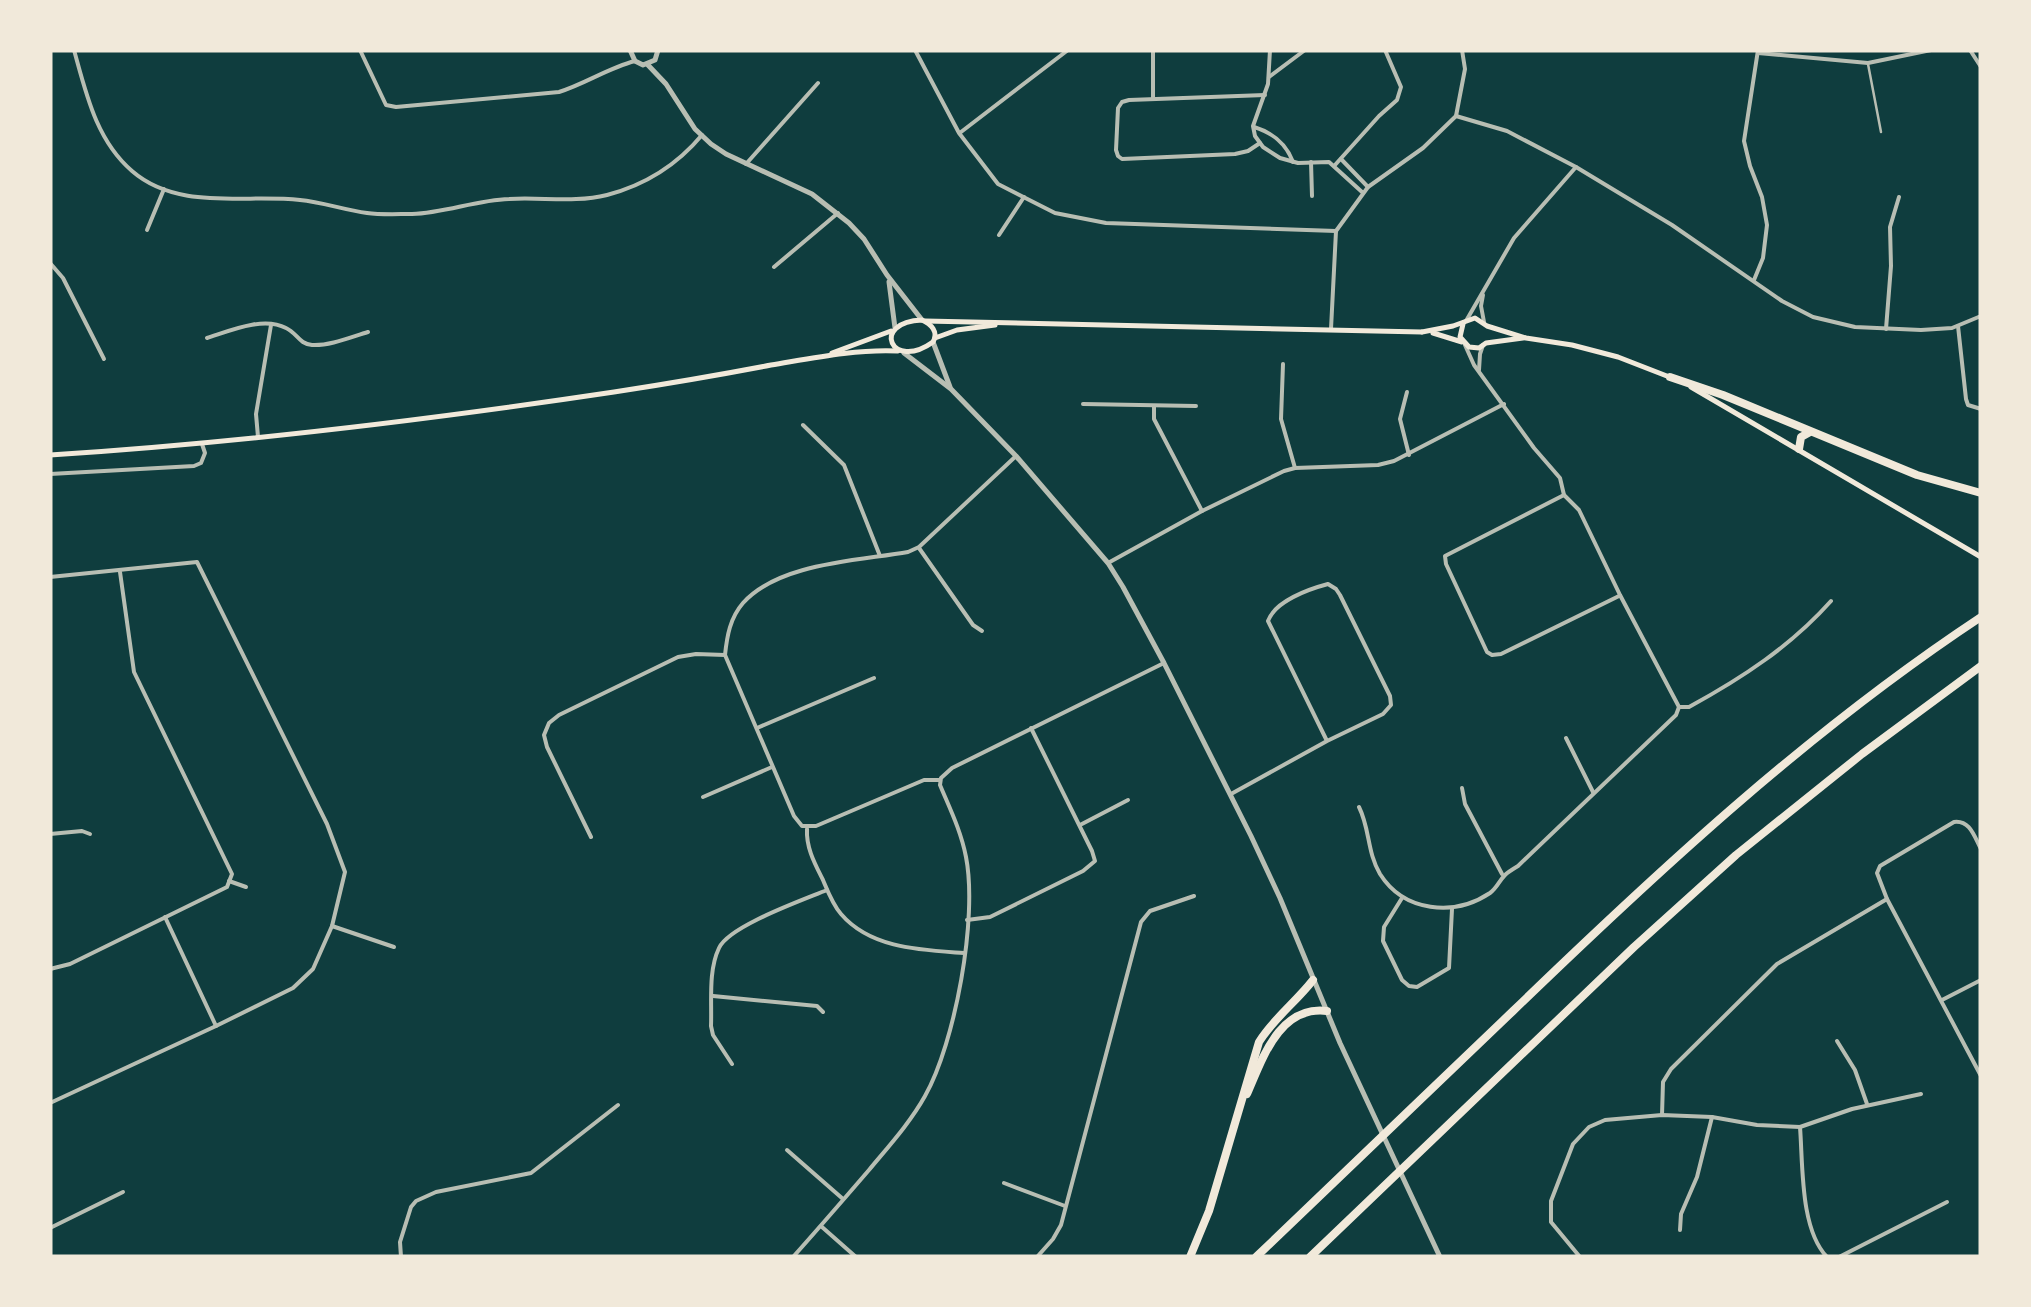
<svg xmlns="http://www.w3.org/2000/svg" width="2031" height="1307" font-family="Quicksand,sans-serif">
<rect width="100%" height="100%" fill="#0f3d3e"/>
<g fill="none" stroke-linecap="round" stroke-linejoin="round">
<polyline stroke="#b8beb3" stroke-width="2.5" points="1868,64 1881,132"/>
<g stroke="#b8beb3" stroke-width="4">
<path d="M74 50C86 93 96 140 132 171 178 211 245 194 300 200 322 202 344 210 367 213 381 215 398 214 412 214 445 213 476 200 509 199 542 197 575 203 607 195 645 185 677 165 702 135"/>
<path d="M360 50 386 105 396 107 559 92C585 84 608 68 635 61"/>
<polyline points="915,50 959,133 998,184 1055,213 1106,223 1336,231"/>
<polyline points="1153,50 1153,99"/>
<polyline points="1270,50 1268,84 1253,126 1255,136 1263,147 1280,158 1298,163 1329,162 1362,192"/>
<polyline points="1970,50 1981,67"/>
<polyline points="1758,53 1868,63 1931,50"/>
<polyline points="1269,77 1305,50"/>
<polyline points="1456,116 1507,131 1576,167 1672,225 1782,301 1813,317 1855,327 1921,330 1952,328 1981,316"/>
<path d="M1254 127C1273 133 1286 143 1293 162"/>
<polyline points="961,132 1068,50"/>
<polyline points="1260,143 1248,151 1235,154 1122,159 1118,156 1116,150 1118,108 1122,102 1129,100 1265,95"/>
<polyline points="1341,159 1368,187"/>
<polyline points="1311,162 1312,196"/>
<polyline points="746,164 818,83"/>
<polyline points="1335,165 1379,116 1397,100 1401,87 1385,50"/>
<polyline points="147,230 164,189"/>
<polyline points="999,235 1024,197"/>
<polyline points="50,263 63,278 104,359"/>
<polyline points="774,267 838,213"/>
<polyline points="1754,280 1763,258 1767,225 1762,197 1750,166 1744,141 1758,50"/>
<polyline points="1483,295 1481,306 1484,322"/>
<polyline points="1466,321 1514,238 1576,167"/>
<polyline points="1958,326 1966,399 1968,405 1981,409"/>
<polyline points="1331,329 1336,231 1368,187 1423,148 1456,116 1465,69 1462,50"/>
<polyline points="1886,329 1891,266 1890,227 1899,197"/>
<path d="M207 338C229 331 263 316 286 328 297 333 299 344 312 345 330 346 351 337 368 332"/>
<polyline points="1465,345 1474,365 1534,448 1560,478 1564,495 1579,510 1620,595 1679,707"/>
<polyline points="1283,364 1281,419 1295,468"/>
<polyline points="1479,370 1480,354 1483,345"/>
<polyline points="1407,392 1400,419 1409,455"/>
<polyline points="1083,404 1196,406"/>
<polyline points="1154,407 1154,419 1202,511"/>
<polyline points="803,425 844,465 880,556"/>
<polyline points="258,437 256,414 271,325"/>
<polyline points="50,474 194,466 201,463 205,453 202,444"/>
<polyline points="1564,495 1445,556 1446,564 1487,652 1492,655 1501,654 1619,596"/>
<polyline points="919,548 973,625 982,631"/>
<polyline points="1108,563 1202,511 1284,471 1295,468 1378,465 1394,461 1504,404"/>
<polyline points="50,577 197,562 327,824 345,872 332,926 313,969 293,988 216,1026 50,1103"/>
<path d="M1679 707H1689C1742 678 1791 646 1831 601"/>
<polyline points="757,728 874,678"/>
<polyline points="1566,738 1593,792"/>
<path d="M940 780H924L816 826H802L794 816 725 655C727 636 730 618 743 603 779 563 857 561 908 552L919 547 1016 456"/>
<polyline points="1462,788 1465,804 1502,874"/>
<path d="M1231 794 1327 741 1383 714 1391 705 1390 696 1340 595 1336 589 1328 584C1309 589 1275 601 1268 621L1327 741"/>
<polyline points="703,797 772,767"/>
<path d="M1359 807C1370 829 1367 852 1380 874 1404 912 1454 917 1490 893 1497 888 1499 881 1505 875 1508 872 1513 869 1518 866L1676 715 1679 707"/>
<polyline points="1080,825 1128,800"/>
<path d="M807 829C806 848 815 864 823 880 828 892 833 905 841 914 871 949 922 950 964 953"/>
<polyline points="50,834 82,831 90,834"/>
<polyline points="591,837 547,747 544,735 549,723 559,715 678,657 696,654 725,655"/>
<path d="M1981 849C1974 836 1970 820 1954 822L1880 866 1877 873 1887 899 1981 1076"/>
<polyline points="229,881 246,887"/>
<polyline points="1402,898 1384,927 1383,941 1402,980 1409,986 1417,987 1449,968 1452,909"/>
<polyline points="165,917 216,1026"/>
<polyline points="967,920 990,917 1083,871 1095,861 1092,851 1031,728"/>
<polyline points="332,926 394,947"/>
<polyline points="50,969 70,964 227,887 232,874 134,672 120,572"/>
<polyline points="713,996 817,1006 823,1012"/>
<polyline points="1942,1000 1981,980"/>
<polyline points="1837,1041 1855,1070 1867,1104"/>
<path d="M732 1064 713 1035 711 1026C712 1002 708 971 719 948 729 926 803 900 827 890"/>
<polyline points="1662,1115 1663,1082 1671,1069 1777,964 1887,899"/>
<path d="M1800 1127C1803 1165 1800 1229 1827 1257"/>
<polyline points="787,1150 843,1199"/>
<polyline points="1004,1183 1065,1206"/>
<polyline points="822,1227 856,1257"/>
<polyline points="50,1228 123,1192"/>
<polyline points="1680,1230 1681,1214 1697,1177 1712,1117"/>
<polyline points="401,1257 400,1242 411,1207 416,1201 436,1192 531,1173 618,1105"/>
<path d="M793 1257C819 1228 844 1199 869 1170 888 1147 910 1123 925 1096 955 1043 978 918 966 857 961 831 950 809 940 785L941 778 952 768 1164 663"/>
<polyline points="1037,1257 1053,1239 1061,1225 1141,922 1150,911 1194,896"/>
<polyline points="1580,1257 1551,1222 1551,1201 1573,1144 1589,1127 1605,1120 1662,1115 1712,1117 1757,1125 1800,1127 1852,1109 1921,1094"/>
<polyline points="1839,1257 1947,1202"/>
</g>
<g stroke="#b8beb3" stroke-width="5">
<polyline points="630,50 635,61 643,65 655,60 658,50"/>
<polyline points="647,64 666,84 695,129 711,144 726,154 812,194 849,223 864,239 887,275 922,320"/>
<polyline points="889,282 895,328"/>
<polyline points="933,342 950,387"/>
<polyline points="904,353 951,389 1016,456 1108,563 1123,587 1164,663 1251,836 1280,898 1340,1043 1440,1257"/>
</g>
<g stroke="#f1e9da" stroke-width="5">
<path d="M922 320C931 324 939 332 933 342 891 372 870 322 922 320Z"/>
<polyline points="925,321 1422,332"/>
<polyline points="1463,324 1460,337 1469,347 1479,348 1486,343 1523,338"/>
<polyline points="1422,332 1453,326 1475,318 1487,326 1526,338 1572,345 1618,357 1672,378"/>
<polyline points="1433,333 1462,342"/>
<polyline points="935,338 957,330 995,325"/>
<polyline points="832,353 891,331"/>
<polyline points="1691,387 1981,557"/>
<path d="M50 455C239 443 427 420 614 392 666 384 719 375 771 365 813 358 855 349 898 351"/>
</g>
<g stroke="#f1e9da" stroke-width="8">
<polyline points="1670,377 1723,395 1917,475 1981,493"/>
<polyline points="1799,449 1801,437 1810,432"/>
<path d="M1247 1094C1262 1060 1279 1005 1327 1011"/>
<path d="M1190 1257 1209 1211 1259 1042C1273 1019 1296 1002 1313 980"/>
<path d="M1256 1257C1342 1175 1427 1093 1513 1011 1660 869 1810 730 1981 617"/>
<polyline points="1310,1257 1634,947 1736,855 1862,754 1981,666"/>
</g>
</g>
<rect width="2031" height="1307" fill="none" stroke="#f1e9da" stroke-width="105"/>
</svg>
